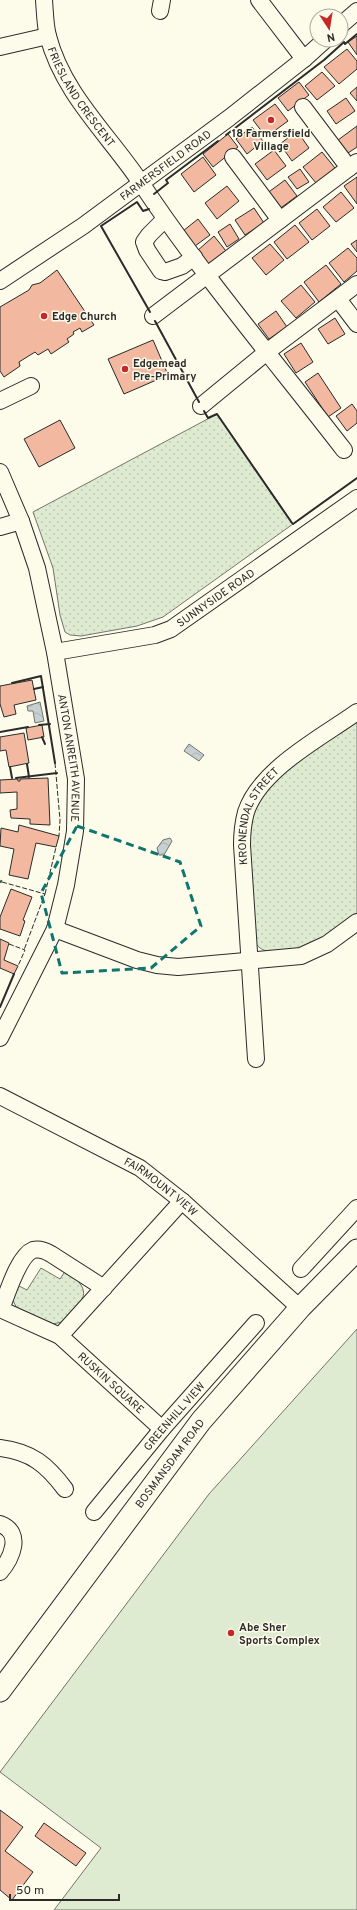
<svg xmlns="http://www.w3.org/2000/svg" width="357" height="1910" font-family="Overpass,sans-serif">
<defs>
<pattern id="park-dots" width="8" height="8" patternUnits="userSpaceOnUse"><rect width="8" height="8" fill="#deebd1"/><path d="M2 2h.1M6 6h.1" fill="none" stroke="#bfcab4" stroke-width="1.8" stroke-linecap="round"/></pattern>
<pattern id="water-waves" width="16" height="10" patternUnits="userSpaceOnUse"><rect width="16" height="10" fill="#c7d0d0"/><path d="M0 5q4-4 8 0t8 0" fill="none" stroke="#abb3b3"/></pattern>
</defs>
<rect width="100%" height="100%" fill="#fdfbea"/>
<polygon fill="#deebd1" stroke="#74746e" points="357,1329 357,1910 54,1910 101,1848 0,1772 209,1494"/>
<g fill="url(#park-dots)" stroke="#74746e">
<polygon points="217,414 293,524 163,617 137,626 81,636 70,635 65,632 60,615 53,568 33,512"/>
<path d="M357 721V913C332 930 308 954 275 952 266 951 262 951 256 944 254 909 248 872 249 837 249 783 318 749 357 721Z"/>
<path d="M41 1268 60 1279 66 1270C96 1294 83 1299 62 1322L53 1324 18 1310 13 1301 17 1285 27 1290Z"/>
</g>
<g fill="url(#water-waves)" stroke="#74746e">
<polygon points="40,702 44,721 35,723 33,711 28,711 27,706"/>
<polygon points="189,744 204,755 199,761 184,751"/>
<polygon points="170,838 172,841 164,855 159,855 157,848 163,840"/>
</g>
<g fill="#f2b8a0" stroke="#2b2b2b">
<polygon points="357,36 357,55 348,42"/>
<polygon points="347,49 357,61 357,69 339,84 324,67"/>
<polygon points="322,72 335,86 317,100 305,86"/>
<polygon points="299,82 309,95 288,111 278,98"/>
<polygon points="357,87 357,101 350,93"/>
<polygon points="346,98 355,111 336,124 327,111"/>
<polygon points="275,104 288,121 266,137 253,120"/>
<polygon points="357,126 357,147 348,153 338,140"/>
<polygon points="252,127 263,141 247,154 236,139"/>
<polygon points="297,131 309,148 292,161 280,144"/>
<polygon points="228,134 238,147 213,167 203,154"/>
<polygon points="274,150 286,166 267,180 255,164"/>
<polygon points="322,152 335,168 316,183 303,167"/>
<polygon points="203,157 216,175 194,192 181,174"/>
<polygon points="300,169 309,182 297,189 288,177"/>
<polygon points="357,177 357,204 344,186"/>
<polygon points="285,180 297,196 278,210 266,194"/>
<polygon points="227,186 239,201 217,219 205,203"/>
<polygon points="341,192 354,208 336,222 323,207"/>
<polygon points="254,208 264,223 245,235 235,220"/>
<polygon points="317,209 330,226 312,240 299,223"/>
<polygon points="198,219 210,235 195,246 183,231"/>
<polygon points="230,224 239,239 227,247 218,232"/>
<polygon points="295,225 309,242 287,259 274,242"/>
<polygon points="214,236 226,251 208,265 197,251"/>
<polygon points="357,240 357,252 351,244"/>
<polygon points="270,244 284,260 266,275 252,258"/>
<polygon points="348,248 357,258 357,271 344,282 329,263"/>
<polygon points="326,265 341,284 319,302 304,282"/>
<polygon points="57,270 94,325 82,332 80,328 73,332 74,334 67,339 69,342 51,354 48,349 38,355 35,352 19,362 20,366 4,377 0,371 0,307 29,290 32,285 40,283"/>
<polygon points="301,285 315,302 296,318 281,301"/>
<polygon points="276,311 287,327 269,339 258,324"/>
<polygon points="335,318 345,334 328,344 318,329"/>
<polygon points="153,340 168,375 124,394 108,359"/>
<polygon points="301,343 313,362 296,373 284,354"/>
<polygon points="318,373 341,408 328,417 305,382"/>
<polygon points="352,404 357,411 357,423 347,431 336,416"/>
<polygon points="60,420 75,448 39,467 24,439"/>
<polygon points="32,680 36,700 14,705 16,714 4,717 0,704 0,686"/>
<polygon points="42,725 44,737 28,740 26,728"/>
<polygon points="24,733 29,763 9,767 6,750 0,751 0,737"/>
<polygon points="48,778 50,825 30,824 30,819 11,818 10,810 17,809 17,792 0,793 0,780 18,779 18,781 20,781 20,779"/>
<polygon points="19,825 59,836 56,847 36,843 28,879 9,875 14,849 0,846 1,828 18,832"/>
<polygon points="11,889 32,897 23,920 25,921 20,936 0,929 0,917"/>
<polygon points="0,939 9,943 4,960 18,966 14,974 0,968"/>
<polygon points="0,1810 23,1827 5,1851 33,1872 12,1900 0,1890"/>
<polygon points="44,1823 86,1853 76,1866 35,1836"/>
</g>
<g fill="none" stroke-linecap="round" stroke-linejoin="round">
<g stroke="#2b2b2b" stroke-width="18">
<g id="minor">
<path id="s1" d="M44 0C45 12 45 25 48 36 63 94 109 135 141 183 203 276 276 362 344 450"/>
<polyline points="259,0 304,59"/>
<polyline points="160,11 162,0"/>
<polyline points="341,25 357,11"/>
<polyline points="0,47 48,36"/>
<polyline points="303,107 349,168"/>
<polyline points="233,157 280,220"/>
<polyline points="165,219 149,235 144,242 147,250 161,271 165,272 182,266 194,257"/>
<path id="s2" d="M0 281 83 226 229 118 304 59 325 40"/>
<polyline points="338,299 357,324"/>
<polyline points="153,316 357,162"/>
<polyline points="0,401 31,386"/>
<polyline points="201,406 268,351 357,284"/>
<path id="s3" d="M0 472 21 521 37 568 55 652 76 779 75 831 66 885 55 929 0 1038"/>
<polyline points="0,527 21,521"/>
<path id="s4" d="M55 652 155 635 171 629 357 498"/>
<polyline points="55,929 137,960 157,965 178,967 301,956 327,944 357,922"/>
<path id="s5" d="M256 1059 242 845C242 833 243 823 246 812 260 769 322 737 357 712"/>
<path id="s6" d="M0 1096 140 1168 182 1201 300 1308"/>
<polyline points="301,1269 357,1208"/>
<path id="s7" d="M0 1309 60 1336 162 1429"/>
<path d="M1 1309C7 1295 18 1256 33 1250 40 1248 46 1251 51 1254L104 1288"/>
<polyline points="60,1336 182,1201"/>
<path d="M0 1448C32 1452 47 1465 65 1489"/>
<path id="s8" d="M94 1512 162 1429 256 1323"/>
<path d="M0 1524C24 1533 11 1559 0 1572"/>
</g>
</g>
<g stroke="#2b2b2b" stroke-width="23">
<g id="major">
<path id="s9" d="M0 1691 201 1421 300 1308 357 1250"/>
</g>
</g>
<use href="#minor" stroke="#fdfbea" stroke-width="16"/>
<use href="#major" stroke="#fdfbea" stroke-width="21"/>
<polyline stroke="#34623c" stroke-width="3" stroke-dasharray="2 3" stroke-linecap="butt" points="0,881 2,882"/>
<g stroke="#2b2b2b" stroke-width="1" stroke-dasharray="5 2" stroke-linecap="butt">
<polyline points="55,763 60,820 59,836"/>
<polyline points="2,882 45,894 24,950"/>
<polyline points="45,894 56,847"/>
<polyline points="9,944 25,950 18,966"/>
</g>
<g stroke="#2b2b2b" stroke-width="2">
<polyline points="226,135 324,60 344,42 345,44 357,34"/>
<polyline points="154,194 168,183 166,180 218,141"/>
<polyline points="149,209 143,211 137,202 101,226 150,312"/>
<polyline points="155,321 199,402"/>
<polyline points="204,411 208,418 217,414 292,523"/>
<polyline points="293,524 357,478"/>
<polyline points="12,683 41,676 55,763"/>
<polyline points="34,689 43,687"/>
<polyline points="39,725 50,724"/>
<polyline points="0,732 28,727"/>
<polyline points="42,737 45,744"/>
<polyline points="27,764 29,777"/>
<polyline points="10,767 12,778"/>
<polyline points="16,778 57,773"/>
<polyline points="0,1007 14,974"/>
</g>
</g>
<path fill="none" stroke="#0f766e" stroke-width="3" stroke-dasharray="8 5" stroke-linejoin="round" d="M77 826 180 862 201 926 151 968 62 973 41 893Z"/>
<g fill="#c62828" stroke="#fdfbea" stroke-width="1.5">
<circle cx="271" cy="120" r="4"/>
<circle cx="44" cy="316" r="4"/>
<circle cx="125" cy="369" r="4"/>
<circle cx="231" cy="1633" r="4"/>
</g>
<g text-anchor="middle" stroke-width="3" stroke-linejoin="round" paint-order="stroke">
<g font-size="11" fill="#2b2b2b" stroke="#fdfbea">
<text dy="4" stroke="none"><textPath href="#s1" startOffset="106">FRIESLAND CRESCENT</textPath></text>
<text dy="4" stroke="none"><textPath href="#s2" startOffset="202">FARMERSFIELD ROAD</textPath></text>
<text dy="4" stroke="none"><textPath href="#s4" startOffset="173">SUNNYSIDE ROAD</textPath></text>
<text dy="4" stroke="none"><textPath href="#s3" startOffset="296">ANTON ANREITH AVENUE</textPath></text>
<text dy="4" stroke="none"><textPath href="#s5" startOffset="248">KRONENDAL STREET</textPath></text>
<text dy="4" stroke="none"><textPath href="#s6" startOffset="185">FAIRMOUNT VIEW</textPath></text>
<text dy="4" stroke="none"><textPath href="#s7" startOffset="135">RUSKIN SQUARE</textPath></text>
<text dy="4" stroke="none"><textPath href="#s8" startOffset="125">GREENHILL VIEW</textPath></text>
<text dy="4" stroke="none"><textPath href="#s9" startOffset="284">BOSMANSDAM ROAD</textPath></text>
</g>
<g font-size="11" font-weight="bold" fill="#2b2b2b" stroke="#fdfbea" text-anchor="start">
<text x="271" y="137" text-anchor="middle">18 Farmersfield<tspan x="271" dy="13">Village</tspan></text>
<text x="52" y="320">Edge Church</text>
<text x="133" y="367">Edgemead<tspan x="133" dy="13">Pre-Primary</tspan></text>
<text x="239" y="1631">Abe Sher<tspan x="239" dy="13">Sports Complex</tspan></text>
</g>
</g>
<g transform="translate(329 28) rotate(168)"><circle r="19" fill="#fdfbea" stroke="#a9a89e"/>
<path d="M0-3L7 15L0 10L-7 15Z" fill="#c62828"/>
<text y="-6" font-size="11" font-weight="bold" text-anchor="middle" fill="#2b2b2b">N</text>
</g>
<path d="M10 1894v6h109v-6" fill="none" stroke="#2b2b2b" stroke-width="2"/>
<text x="16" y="1894" font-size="12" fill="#2b2b2b" stroke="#fdfbea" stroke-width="3" paint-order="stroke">50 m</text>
</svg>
